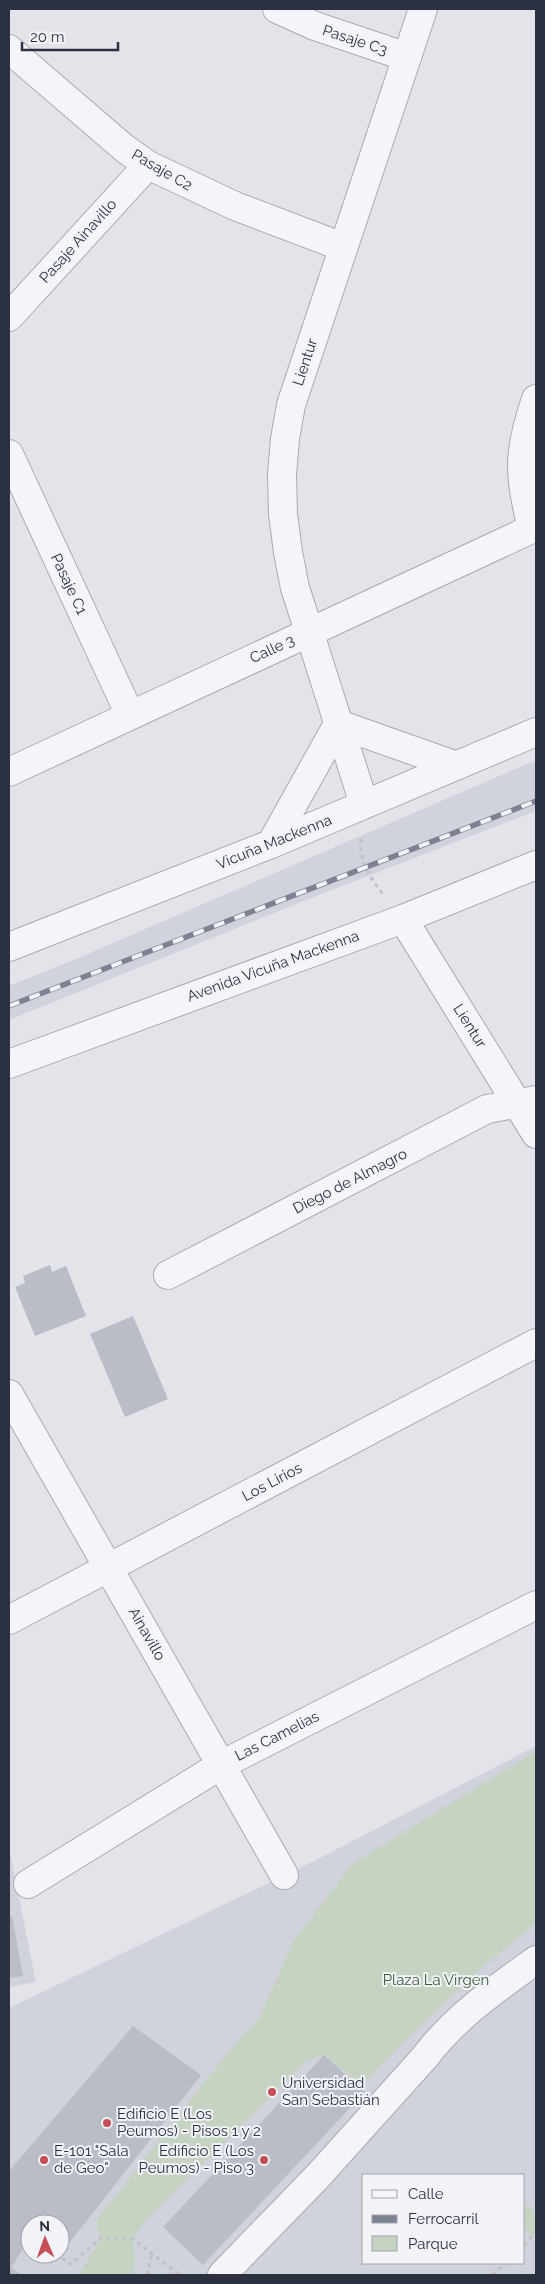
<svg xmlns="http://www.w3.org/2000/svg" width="545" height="2284" font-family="Raleway,sans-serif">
<rect width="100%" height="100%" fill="#e2e4e9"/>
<g fill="#d0d3db" fill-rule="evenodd">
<polygon points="536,760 536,811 306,900 9,1020 9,986 76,959"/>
<path d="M536 1746V2275H9V2008L314 1861ZM364 2175H524V2263H364ZM30 2224H60V2254H30Z"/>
<polygon points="9,1848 36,1982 9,1987"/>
</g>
<g fill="#c6d3c3">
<path d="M536 1751V1923C472 1974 418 2026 362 2085L324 2055 306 2061 144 2222 133 2239 135 2266 131 2275H79L101 2238 95 2222 222 2060 259 2018 294 1940 352 1864Z"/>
<polygon points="524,2203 536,2213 536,2232 532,2236 524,2229"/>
</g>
<g fill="#b9bdc6">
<polygon points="50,1265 52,1272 66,1266 86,1316 35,1336 15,1287 25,1283 23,1276"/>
<polygon points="133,1316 168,1399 125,1417 90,1334"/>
<polygon points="12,1916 23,1976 9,1978 9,1917"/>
<polygon points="133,2026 201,2075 70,2242 60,2234 60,2224 46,2224 41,2221 39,2224 30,2224 30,2237 11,2268 22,2275 9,2275 9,2171"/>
<polygon points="324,2055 365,2092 203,2265 163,2227"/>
</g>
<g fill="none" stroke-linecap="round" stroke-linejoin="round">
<g stroke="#a7abb3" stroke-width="30">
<g id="minor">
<polyline points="277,9 315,26 407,57"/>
<polyline points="9,49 124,148 148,165 235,206 343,247"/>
<polyline points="9,317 148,165"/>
<polyline points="9,454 130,715"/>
<path d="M532 529C519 473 517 455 536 399"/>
<polyline points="9,772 536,527"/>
<polyline points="364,804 309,631 295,588 288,552 283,514 282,474 285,439 291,405 423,9"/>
<polyline points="271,844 338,724 454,765"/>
<polyline points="403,919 536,1134"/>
<polyline points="9,947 271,844 536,732"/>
<polyline points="9,1064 403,919 536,865"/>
<polyline points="168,1275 487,1109 536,1100"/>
<polyline points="9,1394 284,1875"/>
<polyline points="9,1620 536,1343"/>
<polyline points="28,1884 221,1765 536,1605"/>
<path d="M222 2275 318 2176 425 2057C455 2017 496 1989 536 1960"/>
</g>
</g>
<g stroke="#c0c2c8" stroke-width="3" stroke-dasharray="4 4" stroke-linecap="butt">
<path d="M361 839C359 861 370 878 383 894"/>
<polyline points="29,2238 30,2239"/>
<polyline points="524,2245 536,2232"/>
<polyline points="55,2254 71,2264 101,2238 133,2239 180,2275"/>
<polyline points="147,2275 152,2252"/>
<polyline points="492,2275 506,2263"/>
</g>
<use href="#minor" stroke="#f4f5f8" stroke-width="28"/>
<g stroke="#7c8292" stroke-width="5.5">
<polyline id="rail" points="9,1006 536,801"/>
</g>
<use href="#rail" stroke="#f1f3f7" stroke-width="4" stroke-dasharray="11" stroke-linecap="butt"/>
</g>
<g fill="#c64f57" stroke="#f1f3f7" stroke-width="2">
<circle cx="272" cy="2092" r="5"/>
<circle cx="107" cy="2123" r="5"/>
<circle cx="44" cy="2160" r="5"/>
<circle cx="264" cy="2160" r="5"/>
</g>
<g text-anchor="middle" stroke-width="4" stroke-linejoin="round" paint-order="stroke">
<g font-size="15" fill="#2b3140" stroke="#f1f3f7">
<text transform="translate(355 40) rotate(18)" y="5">Pasaje C3</text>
<text transform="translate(162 170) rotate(30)" y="5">Pasaje C2</text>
<text transform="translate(78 241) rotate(-48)" y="5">Pasaje Ainavillo</text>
<text transform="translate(305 362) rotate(-72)" y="5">Lientur</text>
<text transform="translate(69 584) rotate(65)" y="5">Pasaje C1</text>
<text transform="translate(272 649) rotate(-25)" y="5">Calle 3</text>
<text transform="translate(274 842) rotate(-22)" y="5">Vicuña Mackenna</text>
<text transform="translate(273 966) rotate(-20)" y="5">Avenida Vicuña Mackenna</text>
<text transform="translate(470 1026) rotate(58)" y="5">Lientur</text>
<text transform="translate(350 1181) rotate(-27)" y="5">Diego de Almagro</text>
<text transform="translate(272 1482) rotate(-28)" y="5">Los Lirios</text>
<text transform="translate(147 1634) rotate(60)" y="5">Ainavillo</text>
<text transform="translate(277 1736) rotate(-27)" y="5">Las Camelias</text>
</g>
<g font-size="15" fill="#3d5b39" stroke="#f1f3f7">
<text x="436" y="1985">Plaza La Virgen</text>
</g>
<g font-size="15" fill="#2b3140" stroke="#f1f3f7" text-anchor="start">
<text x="282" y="2088">Universidad<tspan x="282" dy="17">San Sebastián</tspan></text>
<text x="117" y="2119">Edificio E (Los<tspan x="117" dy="17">Peumos) - Pisos 1 y 2</tspan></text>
<text x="54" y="2156">E-101 "Sala<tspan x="54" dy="17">de Geo"</tspan></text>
<text x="254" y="2156" text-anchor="end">Edificio E (Los<tspan x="254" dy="17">Peumos) - Piso 3</tspan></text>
</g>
</g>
<rect width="545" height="2284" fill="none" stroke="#2b3140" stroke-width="20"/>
<rect x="362" y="2174" width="162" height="90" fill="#f1f3f7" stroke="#a2a5ae"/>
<rect x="372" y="2190" width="25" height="8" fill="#f4f5f8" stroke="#a2a5ae"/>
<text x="408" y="2199" font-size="15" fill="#2b3140">Calle</text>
<rect x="372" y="2215" width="25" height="8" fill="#7c8292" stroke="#a2a5ae"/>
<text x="408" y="2224" font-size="15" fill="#2b3140">Ferrocarril</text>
<rect x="372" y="2236" width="25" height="15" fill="#c6d3c3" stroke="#a2a5ae"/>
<text x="408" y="2249" font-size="15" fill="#2b3140">Parque</text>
<g transform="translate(45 2239) rotate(358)"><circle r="24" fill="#f1f3f7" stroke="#a2a5ae"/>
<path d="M0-4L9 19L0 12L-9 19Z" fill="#c64f57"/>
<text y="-8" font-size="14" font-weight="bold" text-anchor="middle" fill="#2b3140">N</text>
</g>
<path d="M22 42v8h96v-8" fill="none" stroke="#2b3140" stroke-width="2.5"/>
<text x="30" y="42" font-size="15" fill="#2b3140" stroke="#f1f3f7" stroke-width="4" paint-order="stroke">20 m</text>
</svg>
